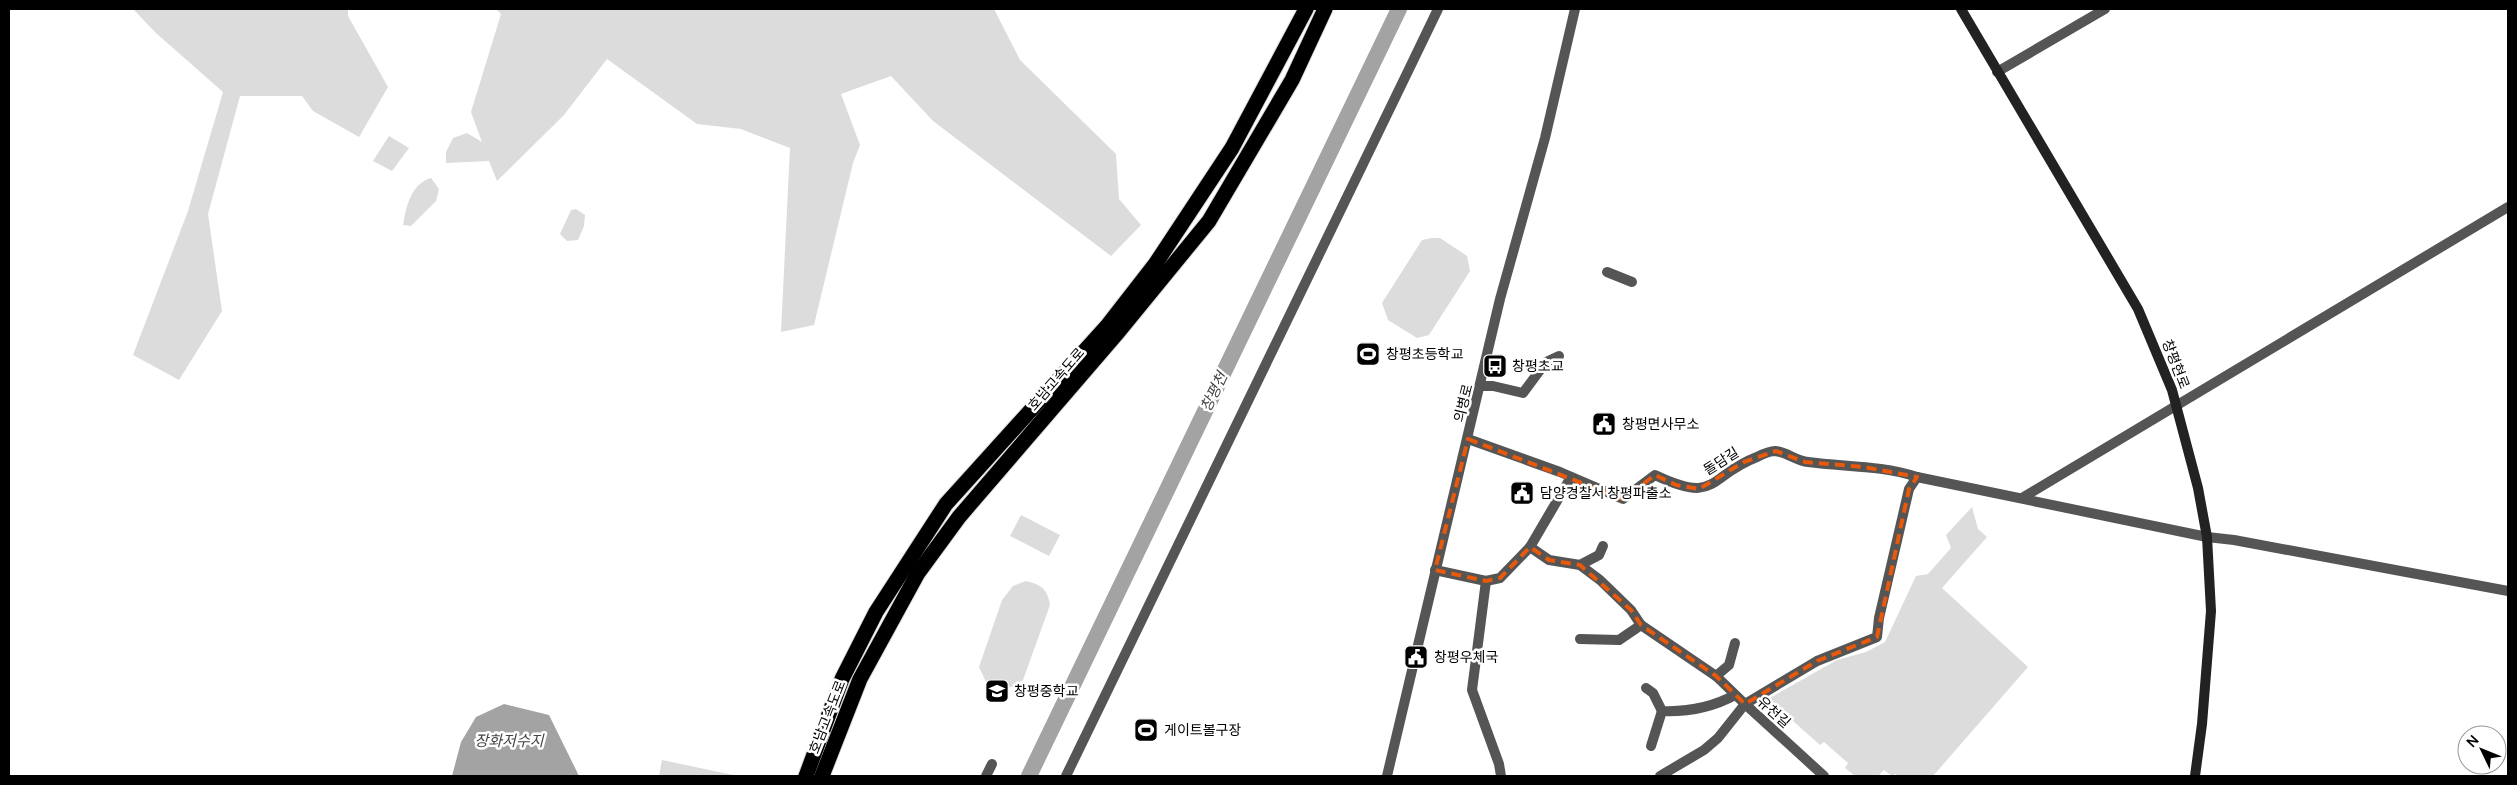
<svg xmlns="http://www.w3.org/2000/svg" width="2517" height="785" font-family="Manrope,'Noto Sans KR',sans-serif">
<rect width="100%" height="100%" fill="#fff"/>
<g fill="#dcdcdc">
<polygon points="133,9 348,9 348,16 388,87 359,137 313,111 302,96 240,96 208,214 222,311 179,380 133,355 188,211 223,92 156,33"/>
<polygon points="496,9 994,9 1020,60 1116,154 1119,199 1141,225 1111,256 933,121 891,76 841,94 860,145 853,163 814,325 781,332 790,148 741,129 697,124 607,59 564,115 497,181 489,161 446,163 446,152 453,138 467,133 482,142 471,112 501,14"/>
<polygon points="389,136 409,148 392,171 373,161"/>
<path d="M431 178 439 189 436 201 411 226 403 225C406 206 411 184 431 178Z"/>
<polygon points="576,209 585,215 584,226 578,240 567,241 560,234 571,210"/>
<polygon points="1432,238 1440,238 1467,256 1470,271 1429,335 1417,338 1388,320 1382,303 1422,240"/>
<polygon points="1972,507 1978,529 1987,537 1942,588 2028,667 1933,776 1898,776 1895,774 1892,776 1884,770 1878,776 1855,776 1845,768 1848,763 1824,742 1820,745 1768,699 1837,660 1866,652 1885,642 1916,576 1928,574 1951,548 1946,535"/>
<polygon points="1021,515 1060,535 1049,556 1010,536"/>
<path d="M1026 581C1042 585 1047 589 1050 605L1023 680C1009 691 1001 689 986 682L979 667 1002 600 1013 586Z"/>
<polygon points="662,760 738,776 659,776"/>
</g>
<polygon fill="#a3a3a3" points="504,704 549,715 579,776 452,776 461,742 476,717"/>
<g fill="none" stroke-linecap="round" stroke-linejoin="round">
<polyline stroke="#a3a3a3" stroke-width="16" points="1029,776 1399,9"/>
<g stroke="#dbdbdb" stroke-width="17">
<g id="motorway">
<polyline points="806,776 842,679 876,612 946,504 1107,326 1156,263 1232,148 1306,9"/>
<polyline points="822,776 860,679 918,573 959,517 1119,331 1209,221 1292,80 1325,9"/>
</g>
</g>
<g stroke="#555" stroke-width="10">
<polyline points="1997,72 2105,9"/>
<polyline points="1607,272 1632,282"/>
<polyline points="1481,386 1493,386 1523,393 1546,362 1559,356"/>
<path d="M1468 439 1560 472 1623 499 1655 475C1718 505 1707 476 1757 457 1763 454 1769 451 1775 451 1787 452 1796 461 1808 462 1844 467 1881 465 1917 477L2207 537 2234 540 2508 591"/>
<polyline points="1530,547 1571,477"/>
<polyline points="1580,565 1599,555 1603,546"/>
<polyline points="1435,570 1486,581 1500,578 1530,547 1549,560 1580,565 1600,580 1631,610 1641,625"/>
<polyline points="1486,581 1472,690 1499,764 1501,776"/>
<polyline points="1580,639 1619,640 1641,625 1716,676 1745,704 1817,661 1877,637 1879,618 1909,489 1917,477"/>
<polyline points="1716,676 1729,665 1735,643"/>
<path d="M1646 688 1653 693 1662 711C1688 712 1713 707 1735 695"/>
<polyline points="1651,746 1662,711"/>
<polyline points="986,776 992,764"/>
<path d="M1066 776C1190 520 1315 265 1438 9"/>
<polyline points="1387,776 1500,299 1545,138 1575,9"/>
<polyline points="1660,776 1704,750 1718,738 1745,704 1824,776"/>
</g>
<polyline stroke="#555" stroke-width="10" points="2022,498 2508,207"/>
<polyline stroke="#222" stroke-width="10" points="1961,9 2138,309 2172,390 2198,488 2207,537 2211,611 2202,724 2195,776"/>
<use href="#motorway" stroke="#000" stroke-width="15"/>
</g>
<path fill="none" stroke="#e8590c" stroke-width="4" stroke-dasharray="10 6" stroke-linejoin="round" d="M1468 439 1623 499 1655 475 1676 485 1699 489 1744 462 1776 451 1805 462 1864 467 1917 477 1909 489 1877 637 1817 661 1745 704 1716 676 1641 625 1631 610 1580 565 1549 560 1530 547 1500 578 1486 581 1435 570Z"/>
<defs>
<g id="stadium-square" transform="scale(1.25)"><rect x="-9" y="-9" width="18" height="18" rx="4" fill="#000" stroke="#fff"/><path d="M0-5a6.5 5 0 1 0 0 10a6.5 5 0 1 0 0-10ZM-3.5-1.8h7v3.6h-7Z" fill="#fff"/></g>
<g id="bus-square" transform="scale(1.25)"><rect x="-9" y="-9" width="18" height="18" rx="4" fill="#000" stroke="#fff"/><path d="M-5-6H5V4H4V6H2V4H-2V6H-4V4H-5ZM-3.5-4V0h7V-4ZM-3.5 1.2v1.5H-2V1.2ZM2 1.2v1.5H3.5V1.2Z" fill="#fff"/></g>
<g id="civic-square" transform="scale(1.25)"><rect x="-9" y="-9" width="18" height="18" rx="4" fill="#000" stroke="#fff"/><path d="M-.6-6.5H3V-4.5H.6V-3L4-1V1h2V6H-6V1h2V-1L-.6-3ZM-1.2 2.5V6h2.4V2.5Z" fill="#fff"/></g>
<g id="school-square" transform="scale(1.25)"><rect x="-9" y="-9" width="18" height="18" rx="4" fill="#000" stroke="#fff"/><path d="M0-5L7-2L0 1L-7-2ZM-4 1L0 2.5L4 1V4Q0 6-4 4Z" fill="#fff"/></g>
</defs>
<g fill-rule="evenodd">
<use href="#stadium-square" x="1368" y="354"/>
<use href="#bus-square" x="1495" y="366"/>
<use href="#civic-square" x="1604" y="424"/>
<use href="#civic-square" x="1522" y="493"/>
<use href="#civic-square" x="1416" y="657"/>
<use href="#school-square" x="997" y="691"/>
<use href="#stadium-square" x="1146" y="730"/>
</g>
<g text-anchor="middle" stroke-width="5" stroke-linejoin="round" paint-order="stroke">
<g font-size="14" fill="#000" stroke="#fff" text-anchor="start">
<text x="1386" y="359">창평초등학교</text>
<text x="1512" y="371">창평초교</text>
<text x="1622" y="429">창평면사무소</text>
<text x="1540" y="498">담양경찰서 창평파출소</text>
<text x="1434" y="662">창평우체국</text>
<text x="1014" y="696">창평중학교</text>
<text x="1164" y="735">게이트볼구장</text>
</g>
<g font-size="14" fill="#000" stroke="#fff">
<text transform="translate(2176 364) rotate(69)" y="5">창평현로</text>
<text transform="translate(1056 379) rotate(-49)" y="5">호남고속도로</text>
<text transform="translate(1463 403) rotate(-76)" y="5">의병로</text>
<text transform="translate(1721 461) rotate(-32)" y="5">돌담길</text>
<text transform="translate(1774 712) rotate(42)" y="5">유천길</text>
<text transform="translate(827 717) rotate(-69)" y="5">호남고속도로</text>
</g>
<g font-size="15" font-style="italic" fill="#444" stroke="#fff">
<text transform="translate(1214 392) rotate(-64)" y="5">창평천</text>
<text x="509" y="746">장화저수지</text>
</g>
</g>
<rect width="2517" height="785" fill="none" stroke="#000000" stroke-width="20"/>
<g transform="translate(2482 750) rotate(313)"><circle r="24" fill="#ffffff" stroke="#999999"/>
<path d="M0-4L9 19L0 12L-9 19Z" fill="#000000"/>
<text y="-8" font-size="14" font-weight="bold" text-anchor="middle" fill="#000000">N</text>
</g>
</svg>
